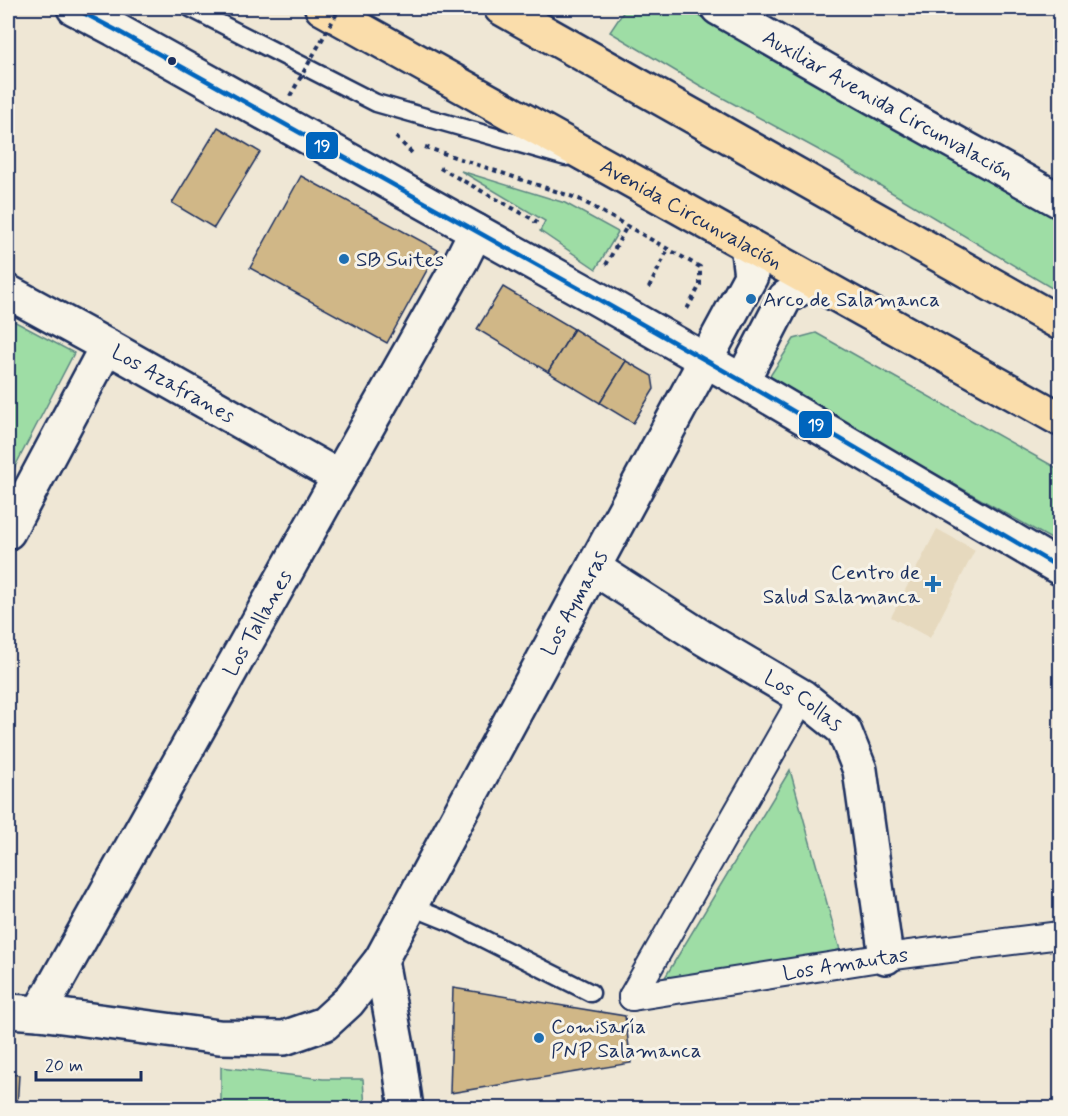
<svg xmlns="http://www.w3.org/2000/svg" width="1068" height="1116" font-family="Mynerve,sans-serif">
<rect width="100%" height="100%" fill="#efe7d5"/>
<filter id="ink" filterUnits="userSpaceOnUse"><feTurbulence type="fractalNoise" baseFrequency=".0167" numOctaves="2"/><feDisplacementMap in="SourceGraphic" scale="12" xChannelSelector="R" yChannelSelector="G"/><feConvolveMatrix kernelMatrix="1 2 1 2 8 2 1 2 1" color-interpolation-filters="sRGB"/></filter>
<g filter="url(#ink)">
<polygon fill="#e6d9be" points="937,529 975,550 930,638 891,617"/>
<g fill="#9edda5" stroke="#5c8682" stroke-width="1.5">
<polygon points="626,8 685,8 1060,221 1060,293 839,161 699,85 610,32"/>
<polygon points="461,171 565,203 618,232 596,269 540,231 545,221"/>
<polygon points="8,318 74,353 8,480"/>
<polygon points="816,333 1060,470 1060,544 768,379 794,339"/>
<polygon points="790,770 840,950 661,984"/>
<polygon points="221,1067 323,1079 363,1079 365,1108 221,1108"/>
</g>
<g fill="#d0b787" stroke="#1b2f5e" stroke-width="1.5">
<polygon points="218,127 260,152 214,228 172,203"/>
<polygon points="301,176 438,250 387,343 250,268"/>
<polygon points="503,287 574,329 548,372 477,329"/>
<polygon points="574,329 626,361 600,403 548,372"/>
<polygon points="626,361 652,376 654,389 633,423 600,403"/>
<polygon points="453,988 625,1016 631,1063 450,1093"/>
<polygon points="8,1074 19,1075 17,1108 8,1108"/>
</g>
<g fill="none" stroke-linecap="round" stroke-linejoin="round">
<g stroke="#1b2f5e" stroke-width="21">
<g id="service">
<polyline points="190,8 376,103 566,157"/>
<polyline points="410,906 452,923 591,993"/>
</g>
</g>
<g stroke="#1b2f5e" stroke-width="30">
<g id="pedestrian">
<path id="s1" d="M632 997 886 957 1060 935"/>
<polyline points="632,997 803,697"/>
</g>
</g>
<g stroke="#1b2f5e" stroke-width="38">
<g id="minor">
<path id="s2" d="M8 292 107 346 339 477"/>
<polyline points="8,532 107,346"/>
<path id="s3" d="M594 568 700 636 803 697 844 730 860 770 886 957"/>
<path id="s4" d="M39 1013 339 477 461 261 476 231"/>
</g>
</g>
<g stroke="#1b2f5e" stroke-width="38">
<g id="tertiary">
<polyline points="742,381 785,298 813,280"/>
<polyline points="381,960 398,1052 406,1108"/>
<path id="s5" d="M8 1011 39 1013 219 1037 284 1038 324 1024 348 1002 381 960 751 276 747 244"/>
</g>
</g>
<g stroke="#1b2f5e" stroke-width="38">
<g id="secondary">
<polyline points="74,8 114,29 589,294 742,381 1060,568"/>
<path id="s6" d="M718 8 866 93 1060 201"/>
</g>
</g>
<g stroke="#1b2f5e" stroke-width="38">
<g id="primary">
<path id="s7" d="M322 8 1060 419"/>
<polyline points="501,8 1060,323"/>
</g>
</g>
<g stroke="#1b2f5e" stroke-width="4" stroke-dasharray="4.5 4.5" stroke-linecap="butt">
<polyline points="396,137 412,153"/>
<polyline points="425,147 579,199 700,267 700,285 686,311"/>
<polyline points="440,168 536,221 534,225"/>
<polyline points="606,265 627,226"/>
<polyline points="649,288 668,249"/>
</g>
<use href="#service" stroke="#f7f3e8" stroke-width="16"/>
<use href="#pedestrian" stroke="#f7f3e8" stroke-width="26"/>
<use href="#minor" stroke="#f7f3e8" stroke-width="33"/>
<use href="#tertiary" stroke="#f7f3e8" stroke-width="33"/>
<use href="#secondary" stroke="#f7f3e8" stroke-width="33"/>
<use href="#primary" stroke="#faddab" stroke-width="33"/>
<polyline stroke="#1b2f5e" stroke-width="4" stroke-dasharray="4.5 4.5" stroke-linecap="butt" points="290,96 340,8"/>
<g stroke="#f7f3e8" stroke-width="9">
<polyline id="bus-1" points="74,8 114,29 589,294 742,381 1060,568"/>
</g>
<use href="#bus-1" stroke="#0065bd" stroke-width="4.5"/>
</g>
</g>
<circle fill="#1b2f5e" stroke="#f7f3e8" stroke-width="2" cx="172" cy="61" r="5"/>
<g fill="#1f6fb2" stroke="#f7f3e8" stroke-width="2">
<circle cx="344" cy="259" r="6"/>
<circle cx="751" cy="299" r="6"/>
<path d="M930 575h6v6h6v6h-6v6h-6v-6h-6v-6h6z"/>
<circle cx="539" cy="1038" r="6"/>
</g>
<g text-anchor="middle" stroke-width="6" stroke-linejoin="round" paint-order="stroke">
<g font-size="21" fill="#1b2f5e" stroke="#f7f3e8">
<text dy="7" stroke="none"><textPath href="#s6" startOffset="196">Auxiliar Avenida Circunvalación</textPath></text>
<text dy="7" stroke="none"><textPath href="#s7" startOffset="423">Avenida Circunvalación</textPath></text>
<text dy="7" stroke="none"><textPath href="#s2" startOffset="189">Los Azafranes</textPath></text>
<text dy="7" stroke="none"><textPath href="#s5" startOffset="812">Los Aymaras</textPath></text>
<text dy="7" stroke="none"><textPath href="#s4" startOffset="447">Los Tallanes</textPath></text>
<text dy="7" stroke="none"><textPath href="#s3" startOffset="248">Los Collas</textPath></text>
<text dy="7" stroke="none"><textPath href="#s1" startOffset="216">Los Amautas</textPath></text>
</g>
<g font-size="21" fill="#1b2f5e" stroke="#f7f3e8" text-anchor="start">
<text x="356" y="266">SB Suites</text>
<text x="763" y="306">Arco de Salamanca</text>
<text x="920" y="579" text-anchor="end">Centro de<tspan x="920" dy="24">Salud Salamanca</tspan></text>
<text x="551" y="1033">Comisaría<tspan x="551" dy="24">PNP Salamanca</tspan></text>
</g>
</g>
<g stroke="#f7f3e8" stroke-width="2">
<rect x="305" y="131" width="34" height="29" rx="6" fill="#0065bd"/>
<rect x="798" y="410" width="35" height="29" rx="6" fill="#0065bd"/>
</g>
<g font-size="16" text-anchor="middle" font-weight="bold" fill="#fff">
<text x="322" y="151">19</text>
<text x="816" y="430">19</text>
</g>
<rect width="1068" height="1116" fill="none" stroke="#f7f3e8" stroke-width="30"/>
<rect x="15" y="15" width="1038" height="1086" fill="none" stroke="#1b2f5e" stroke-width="2" filter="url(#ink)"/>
<path d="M36 1071v9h105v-9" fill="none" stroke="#1b2f5e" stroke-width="3"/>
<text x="45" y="1071" font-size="18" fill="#1b2f5e" stroke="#f7f3e8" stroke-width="4.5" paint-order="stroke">20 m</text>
</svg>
